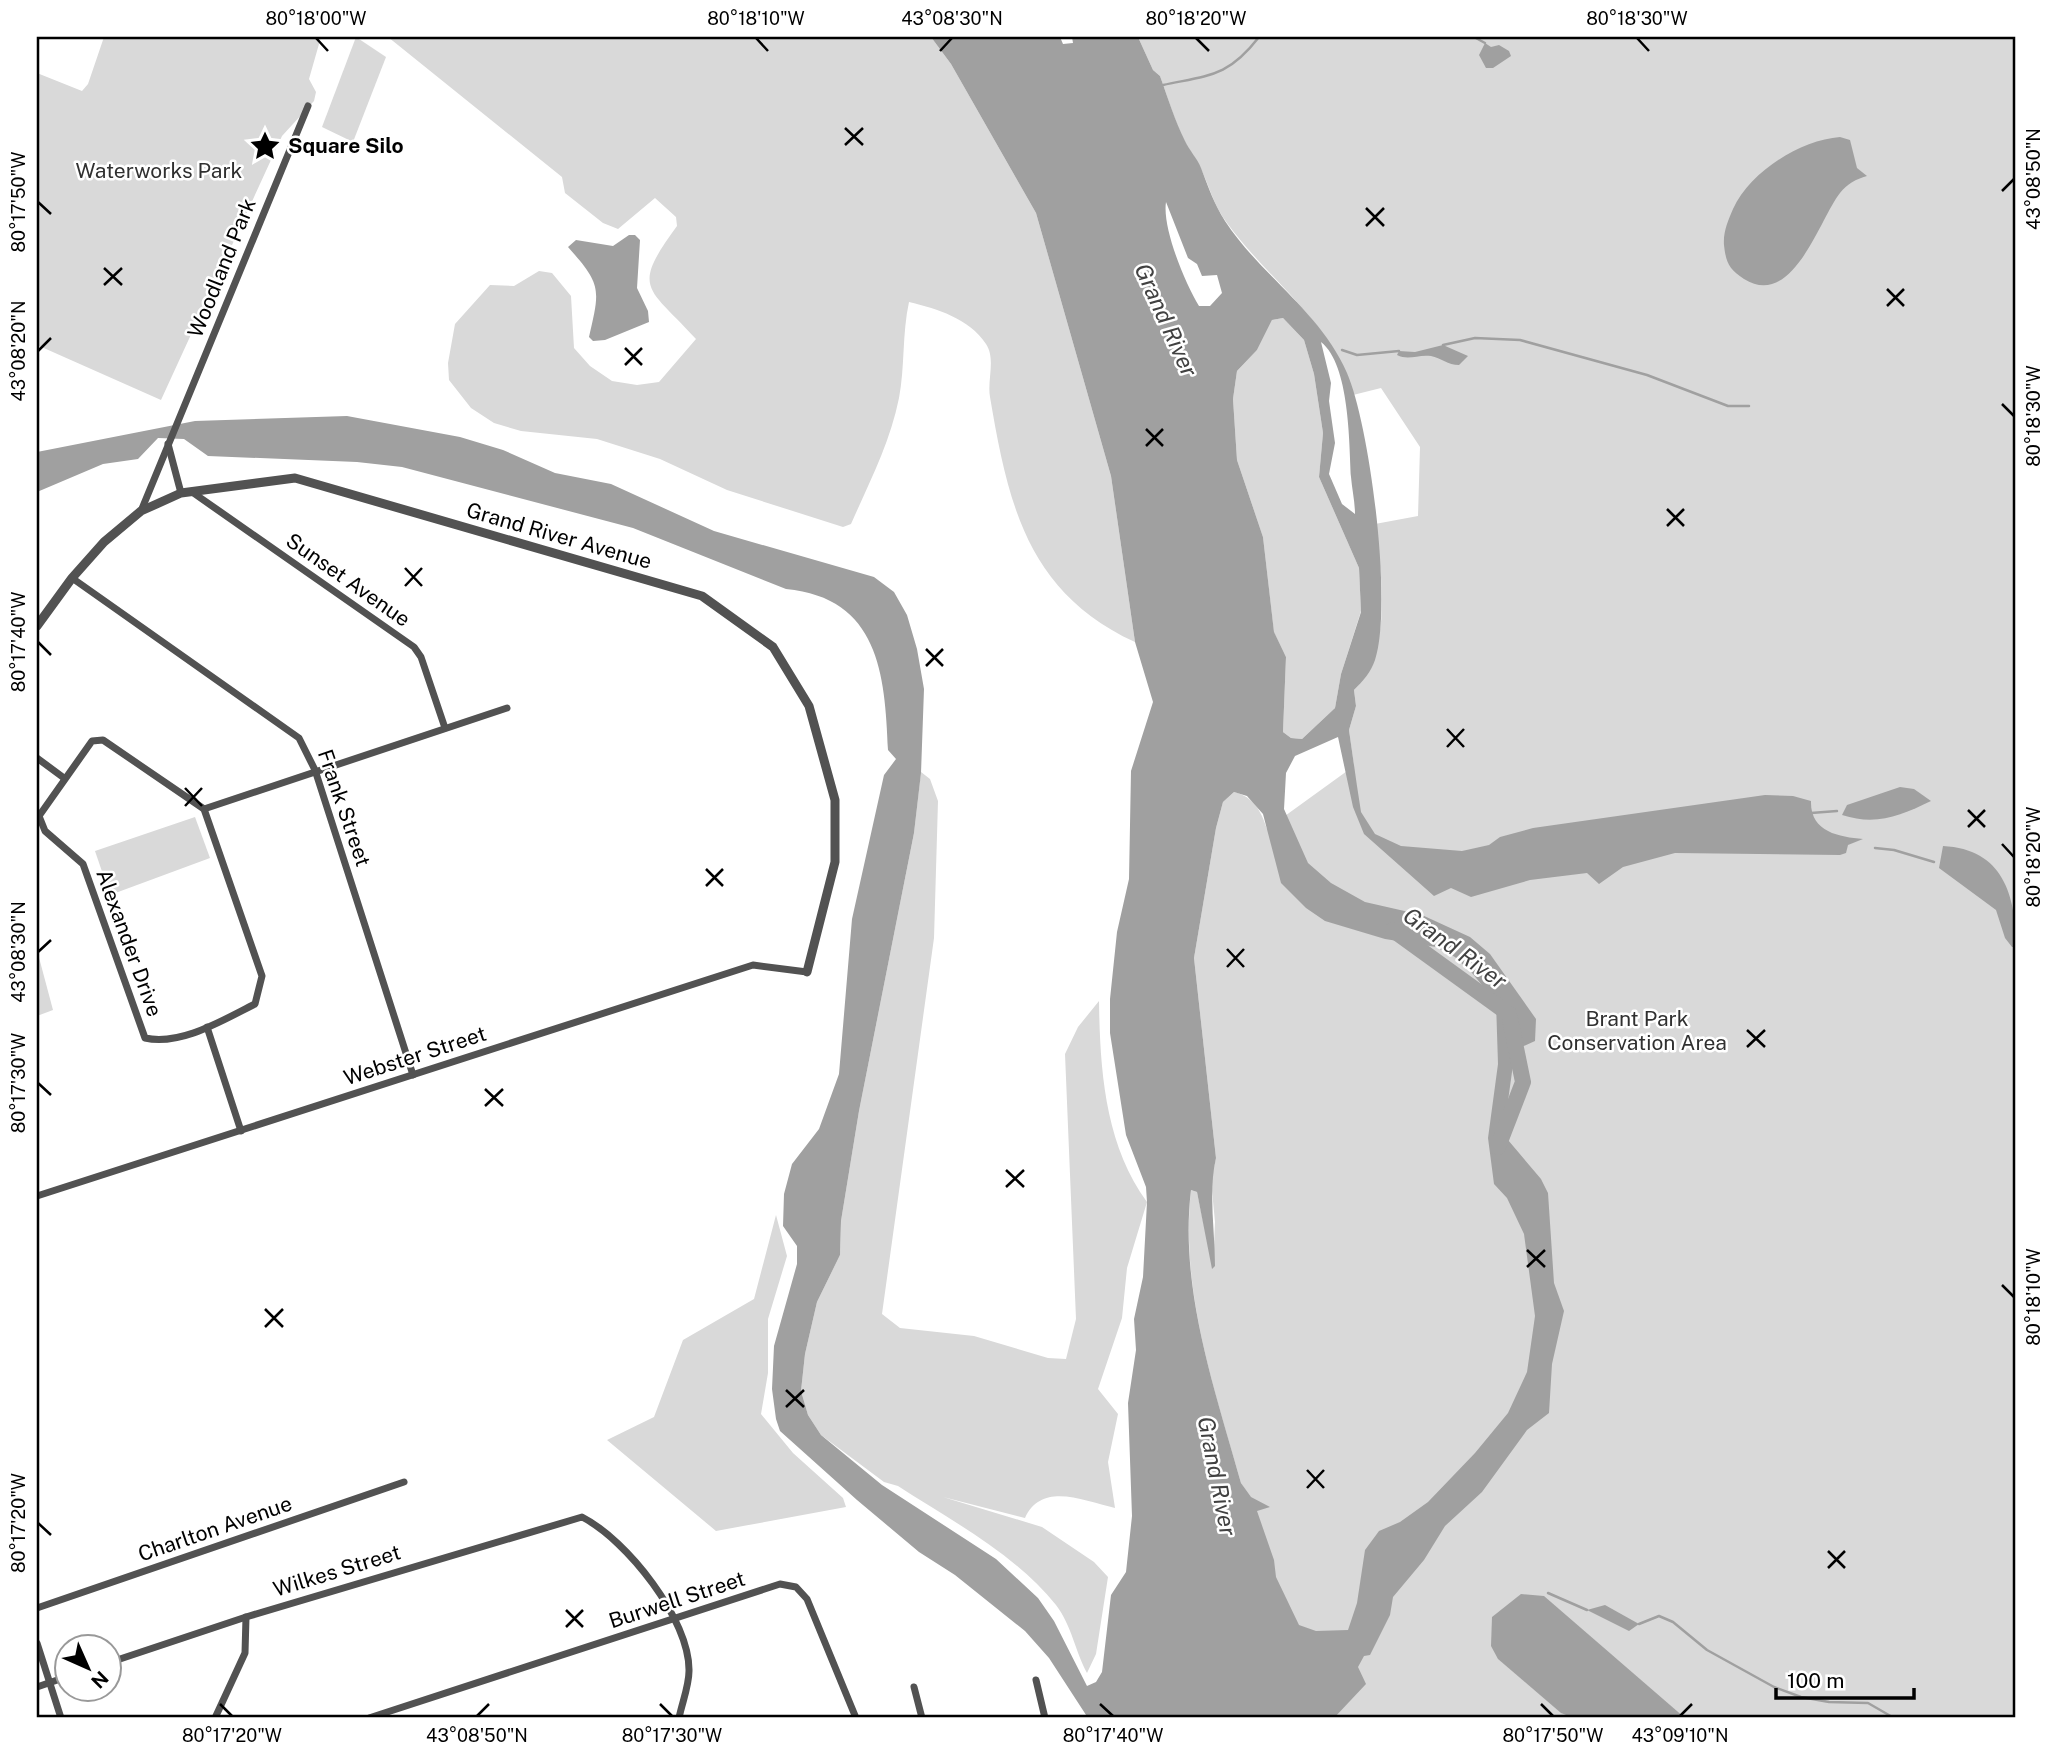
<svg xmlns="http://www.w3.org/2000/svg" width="2053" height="1755" font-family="'Public Sans',sans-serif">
<rect width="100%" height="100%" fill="#fff"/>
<g fill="#d9d9d9">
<polygon points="104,37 321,37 309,79 316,92 314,101 282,136 161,400 37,345 37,73 82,91 88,84"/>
<polygon points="356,37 386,57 353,142 322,127"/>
<path d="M388 37H931L951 64 1036 213 1111 476 1135 642C1027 592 1008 503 990 397 987 380 996 359 986 344 969 318 937 309 909 302 902 334 905 367 899 398 890 443 869 483 851 524L843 527 727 490 660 459 597 439 521 431 494 423 471 408 449 380 448 363 455 324 490 285 514 286 539 271 552 273 571 296 574 348 590 366 612 381 637 385 659 382 696 339C648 286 630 290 677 226L676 217 655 198 618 229 603 223 565 193 562 177Z"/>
<path d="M1138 37H2016V1718H1265L1246 1491 1241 1483C1214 1388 1180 1290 1191 1190L1197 1192 1213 1268 1215 1222 1211 1180 1216 1158 1194 958 1216 828 1223 802 1234 792C1254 797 1261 811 1267 829L1354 766 1349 730 1356 706 1354 690C1393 646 1382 579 1375 524L1418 516 1420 447 1381 388 1353 395C1334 323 1269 281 1227 223 1213 205 1209 184 1199 165 1195 157 1189 150 1185 142 1175 122 1168 98 1160 76L1153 70Z"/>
<polygon points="1283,318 1304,340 1314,374 1323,433 1319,477 1359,568 1361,611 1341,674 1335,708 1302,739 1291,738 1283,732 1286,657 1274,633 1263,537 1237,460 1233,399 1237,371 1257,350 1272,320"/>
<path d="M921 772 930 779 938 801 934 938 882 1314 900 1328 974 1336 1048 1358 1066 1359 1076 1319 1065 1054 1078 1027 1099 1001C1100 1071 1105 1144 1147 1202L1127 1268 1122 1318 1098 1389 1118 1414 1108 1462 1115 1508C1084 1501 1042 1481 1025 1518L943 1497 1042 1527 1094 1562 1108 1577 1096 1654 1087 1673C1075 1651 1072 1626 1056 1605 1015 1554 952 1521 898 1486L884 1482 821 1435 808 1415 801 1391 805 1354 817 1302 840 1255 841 1221 859 1111 914 833Z"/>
<polygon points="195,817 210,858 110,895 95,851"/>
<polygon points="37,950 53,1010 37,1016"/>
<polygon points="776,1215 787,1256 768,1319 768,1373 761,1414 793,1453 843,1498 846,1507 716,1531 607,1440 654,1417 683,1340 754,1299"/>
</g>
<g fill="#a0a0a0" fill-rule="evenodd">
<path d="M931 37H1060L1063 44 1073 43 1072 37H1138L1153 70 1160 76C1168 98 1175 121 1185 141 1189 150 1197 158 1201 168 1208 186 1214 204 1225 221 1261 276 1320 311 1347 373 1370 426 1393 605 1375 660 1371 672 1363 681 1354 690L1356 706 1349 730 1357 786 1361 812 1375 834 1401 846 1462 851 1489 845 1500 837 1533 828 1765 795 1793 796 1811 801C1810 832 1839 837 1863 839L1848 845 1846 853 1840 855 1675 853 1623 867 1599 884 1587 873 1530 880 1471 897 1451 888 1434 896 1364 834 1353 807 1338 737 1295 756 1286 773 1284 809 1308 863 1331 883 1365 902 1422 915 1470 937 1490 954 1536 1019 1535 1041 1515 1050 1505 1123 1508 1140 1541 1179 1548 1193 1554 1283 1564 1311 1552 1364 1549 1413 1527 1430 1482 1492 1445 1526 1424 1560 1393 1597 1390 1615 1370 1655 1364 1656 1358 1667 1366 1684 1334 1718H1088L1049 1658 1025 1631 955 1575 919 1552 857 1500 780 1431 776 1419 772 1389 774 1346 797 1264V1246L783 1226 784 1194 792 1164 819 1129 839 1074 852 919 884 775 896 759 888 750C885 674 879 598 786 589L633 528 402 467 357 462 208 456 184 439 158 438 138 459 103 464 37 492V452L195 421 347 416 460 437 503 450 555 473 611 484 714 531 874 577 894 592 907 615 917 649 924 689 921 773 914 833 859 1111 841 1221 840 1255 817 1302 805 1354 801 1391 808 1415 821 1435 882 1485 996 1559 1038 1598 1054 1621 1087 1686 1096 1682 1102 1672 1111 1595 1126 1572 1132 1516 1128 1403 1136 1350 1134 1319 1143 1277 1147 1202 1146 1187 1126 1135 1110 1033V999L1117 932 1129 879 1131 771 1153 702 1135 642 1111 476 1036 213 951 64ZM1166 202 1188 258 1197 264 1202 276 1217 275 1222 293 1210 306H1199C1185 283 1162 228 1166 202ZM1283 318 1304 340 1314 374 1323 433 1319 477 1359 568 1361 612 1341 674 1335 708 1302 739 1291 738 1283 732 1286 657 1274 632 1263 537 1237 460 1233 399 1237 371 1257 350 1272 320ZM1321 342C1350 365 1349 443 1351 477 1352 489 1355 502 1355 514L1342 504 1329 474 1335 443 1329 401 1331 383ZM1234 792 1247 796 1263 814 1281 883 1306 908 1325 921 1385 939 1436 947 1455 957 1472 973 1496 1002 1498 1064 1488 1138 1494 1184 1507 1198 1524 1234 1535 1316 1527 1372 1508 1413 1475 1453 1428 1502 1400 1522 1379 1531 1365 1550 1357 1603 1348 1630 1316 1631 1299 1625 1276 1577 1274 1560 1257 1511 1270 1507 1251 1497 1241 1483C1215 1390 1179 1288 1191 1190L1197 1192 1212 1269 1215 1266C1215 1230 1208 1192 1216 1158L1194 958 1216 828 1223 802Z"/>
<polygon points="1485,43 1491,47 1499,45 1509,51 1511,56 1493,68 1486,68 1479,55"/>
<path d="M1840 137 1850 140 1857 168 1867 176C1856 179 1847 184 1840 193 1820 218 1793 310 1744 279 1729 269 1726 263 1724 245 1723 232 1728 221 1733 209 1750 172 1800 140 1840 137Z"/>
<path d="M629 235H635L640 240 637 288 648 311 649 322 605 340 593 341 589 337C600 289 602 285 568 247L576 240 613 246Z"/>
<path d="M1443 345 1468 356 1459 365C1448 365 1441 358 1431 356 1418 354 1409 361 1397 355L1399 351 1415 352Z"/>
<path d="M1900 787 1914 789 1931 801C1900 816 1876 826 1842 815L1847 805Z"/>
<path d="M1943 846C2003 849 2016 895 2016 947H2012L2005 938 1996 910 1939 868Z"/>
<polygon points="1521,1594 1544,1596 1685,1718 1574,1718 1561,1713 1498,1659 1491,1646 1492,1617"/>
<polygon points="1605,1605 1639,1624 1629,1631 1587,1610"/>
</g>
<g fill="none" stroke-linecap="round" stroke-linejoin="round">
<g stroke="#a0a0a0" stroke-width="2.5">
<polyline points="1474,37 1485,43"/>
<path d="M1163 85C1210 75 1228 77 1259 37"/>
<polyline points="1443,345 1475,338 1520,340 1647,375 1728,406 1749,406"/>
<polyline points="1342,350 1357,355 1399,351"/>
<polyline points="1811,813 1837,811"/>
<polyline points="1875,848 1894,850 1934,862"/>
<polyline points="1548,1593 1587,1610"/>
<polyline points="1639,1624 1659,1616 1673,1622 1707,1650 1774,1687 1801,1697 1829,1702 1868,1703 1894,1718"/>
</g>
<polyline stroke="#a0a0a0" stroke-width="16" points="1393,930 1509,1014 1523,1082 1498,1147"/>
<g stroke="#525252" stroke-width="7">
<polyline points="168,444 181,493"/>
<polyline points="192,492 414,647 421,657 445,728"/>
<polyline points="141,511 308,106"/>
<polyline points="72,578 299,738 315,770 413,1075"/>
<path d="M103 740 204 809 262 976 255 1004C223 1020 181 1046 145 1038L83 864 45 831 39 816 92 741Z"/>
<polyline points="37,758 64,778"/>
<polyline points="204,809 507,708"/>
<polyline points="207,1027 241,1131"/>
<polyline points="37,1196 753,965 807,972"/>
<polyline points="37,1608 404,1482"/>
<polyline points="37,1643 61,1718"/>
<path d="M108 1663 246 1617 582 1517C627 1540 690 1620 689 1671 689 1686 682 1703 679 1718"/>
<polyline points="1036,1680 1045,1718"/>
<polyline points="37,1687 66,1677"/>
<polyline points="914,1687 922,1718"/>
<polyline points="215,1718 245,1653 246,1617"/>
<polyline points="369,1718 780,1584 796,1587 807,1599 856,1718"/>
</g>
<polyline stroke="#525252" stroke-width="9" points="37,626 72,578 104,542 141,511 181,493 295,478 702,596 773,647 809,706 835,800 835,862 807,972"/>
</g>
<path fill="none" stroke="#000" stroke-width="2.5" d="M316 38 328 51M756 38 768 51M1196 38 1209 51M1637 38 1649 51M940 51 952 38M845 128 863 145M845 145 863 128M2002 191 2014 179M38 202 51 214M1366 208 1384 226M1366 226 1384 208M104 268 122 285M104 285 122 268M1887 289 1904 306M1887 306 1904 289M625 348 642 365M38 351 51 338M625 365 642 348M2002 404 2014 416M1146 429 1163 446M1146 446 1163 429M1667 509 1684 526M1667 526 1684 509M405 568 422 586M405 586 422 568M38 642 51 655M926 649 943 666M926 666 943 649M1447 729 1464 747M1447 747 1464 729M185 788 202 806M185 806 202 788M1968 810 1985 827M1968 827 1985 810M2002 844 2014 857M706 869 723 886M706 886 723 869M1227 949 1244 967M38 952 51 940M1227 967 1244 949M1747 1030 1765 1047M1747 1047 1765 1030M38 1083 51 1095M485 1089 503 1106M485 1106 503 1089M1006 1170 1024 1187M1006 1187 1024 1170M1527 1250 1545 1267M1527 1267 1545 1250M2002 1285 2014 1297M265 1309 283 1327M265 1327 283 1309M786 1390 804 1407M786 1407 804 1390M1307 1470 1324 1488M1307 1488 1324 1470M38 1523 51 1535M1828 1551 1845 1568M1828 1568 1845 1551M566 1610 583 1627M566 1627 583 1610M220 1704 232 1716M660 1704 672 1716M1100 1704 1113 1716M1541 1704 1553 1716M477 1716 489 1704M1680 1716 1692 1704"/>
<defs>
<g id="sight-bare" transform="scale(2.415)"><path d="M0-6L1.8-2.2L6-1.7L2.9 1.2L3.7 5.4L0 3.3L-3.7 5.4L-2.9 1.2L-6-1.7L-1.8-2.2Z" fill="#000" stroke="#fff" stroke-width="2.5" paint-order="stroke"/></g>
</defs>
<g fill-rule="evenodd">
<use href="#sight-bare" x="265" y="146"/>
</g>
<g text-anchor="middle" stroke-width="5" stroke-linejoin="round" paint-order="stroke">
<g font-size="21" font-weight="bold" fill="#000" stroke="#fff" text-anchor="start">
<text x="288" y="153">Square Silo</text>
</g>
<g font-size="21" fill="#303030" stroke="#fff">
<text x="159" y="178">Waterworks Park</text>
<text x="1637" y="1026">Brant Park<tspan x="1637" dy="24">Conservation Area</tspan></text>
</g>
<g font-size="21" fill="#000" stroke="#fff">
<text transform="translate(222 268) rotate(-68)" y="7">Woodland Park</text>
<text transform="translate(559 536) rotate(16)" y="7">Grand River Avenue</text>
<text transform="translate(348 580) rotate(35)" y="7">Sunset Avenue</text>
<text transform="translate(344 808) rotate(71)" y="7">Frank Street</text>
<text transform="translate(129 943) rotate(70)" y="7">Alexander Drive</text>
<text transform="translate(415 1056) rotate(-18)" y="7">Webster Street</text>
<text transform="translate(215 1529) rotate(-19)" y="7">Charlton Avenue</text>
<text transform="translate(337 1571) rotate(-17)" y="7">Wilkes Street</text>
<text transform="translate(677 1600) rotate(-18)" y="7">Burwell Street</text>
</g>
<g font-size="23" font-style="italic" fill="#414141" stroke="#fff">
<text transform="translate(1166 320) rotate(66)" y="8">Grand River</text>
<text transform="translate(1455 948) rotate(36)" y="8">Grand River</text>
<text transform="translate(1217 1476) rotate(79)" y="8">Grand River</text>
</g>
</g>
<rect width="2053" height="1755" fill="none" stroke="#ffffff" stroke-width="77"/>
<g transform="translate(88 1668) rotate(135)"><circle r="33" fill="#ffffff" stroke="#999999" stroke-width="2"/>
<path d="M0-5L12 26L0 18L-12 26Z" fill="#000000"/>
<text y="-10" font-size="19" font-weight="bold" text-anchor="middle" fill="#000000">N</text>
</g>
<path d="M1776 1688v10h138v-10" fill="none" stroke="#000000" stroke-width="3.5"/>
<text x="1787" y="1688" font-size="21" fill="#000000" stroke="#ffffff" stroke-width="5" paint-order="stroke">100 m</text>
<rect x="38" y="38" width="1976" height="1678" fill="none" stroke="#000" stroke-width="2.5"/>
<g font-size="18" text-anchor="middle" fill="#000">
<text x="316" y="25">80°18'00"W</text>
<text x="756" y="25">80°18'10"W</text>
<text x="952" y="25">43°08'30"N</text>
<text x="1196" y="25">80°18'20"W</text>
<text x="1637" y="25">80°18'30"W</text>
<text transform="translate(2034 179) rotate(-90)" y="6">43°08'50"N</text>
<text transform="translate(19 202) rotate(-90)" y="6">80°17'50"W</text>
<text transform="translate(19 351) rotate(-90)" y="6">43°08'20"N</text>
<text transform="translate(2034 416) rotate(-90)" y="6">80°18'30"W</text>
<text transform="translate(19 642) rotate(-90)" y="6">80°17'40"W</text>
<text transform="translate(2034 857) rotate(-90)" y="6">80°18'20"W</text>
<text transform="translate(19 952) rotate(-90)" y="6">43°08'30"N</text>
<text transform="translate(19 1083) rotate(-90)" y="6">80°17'30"W</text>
<text transform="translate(2034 1297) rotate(-90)" y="6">80°18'10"W</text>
<text transform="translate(19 1523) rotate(-90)" y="6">80°17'20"W</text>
<text x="232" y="1742">80°17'20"W</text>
<text x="477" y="1742">43°08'50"N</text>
<text x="672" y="1742">80°17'30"W</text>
<text x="1113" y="1742">80°17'40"W</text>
<text x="1553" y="1742">80°17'50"W</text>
<text x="1680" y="1742">43°09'10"N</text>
</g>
</svg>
